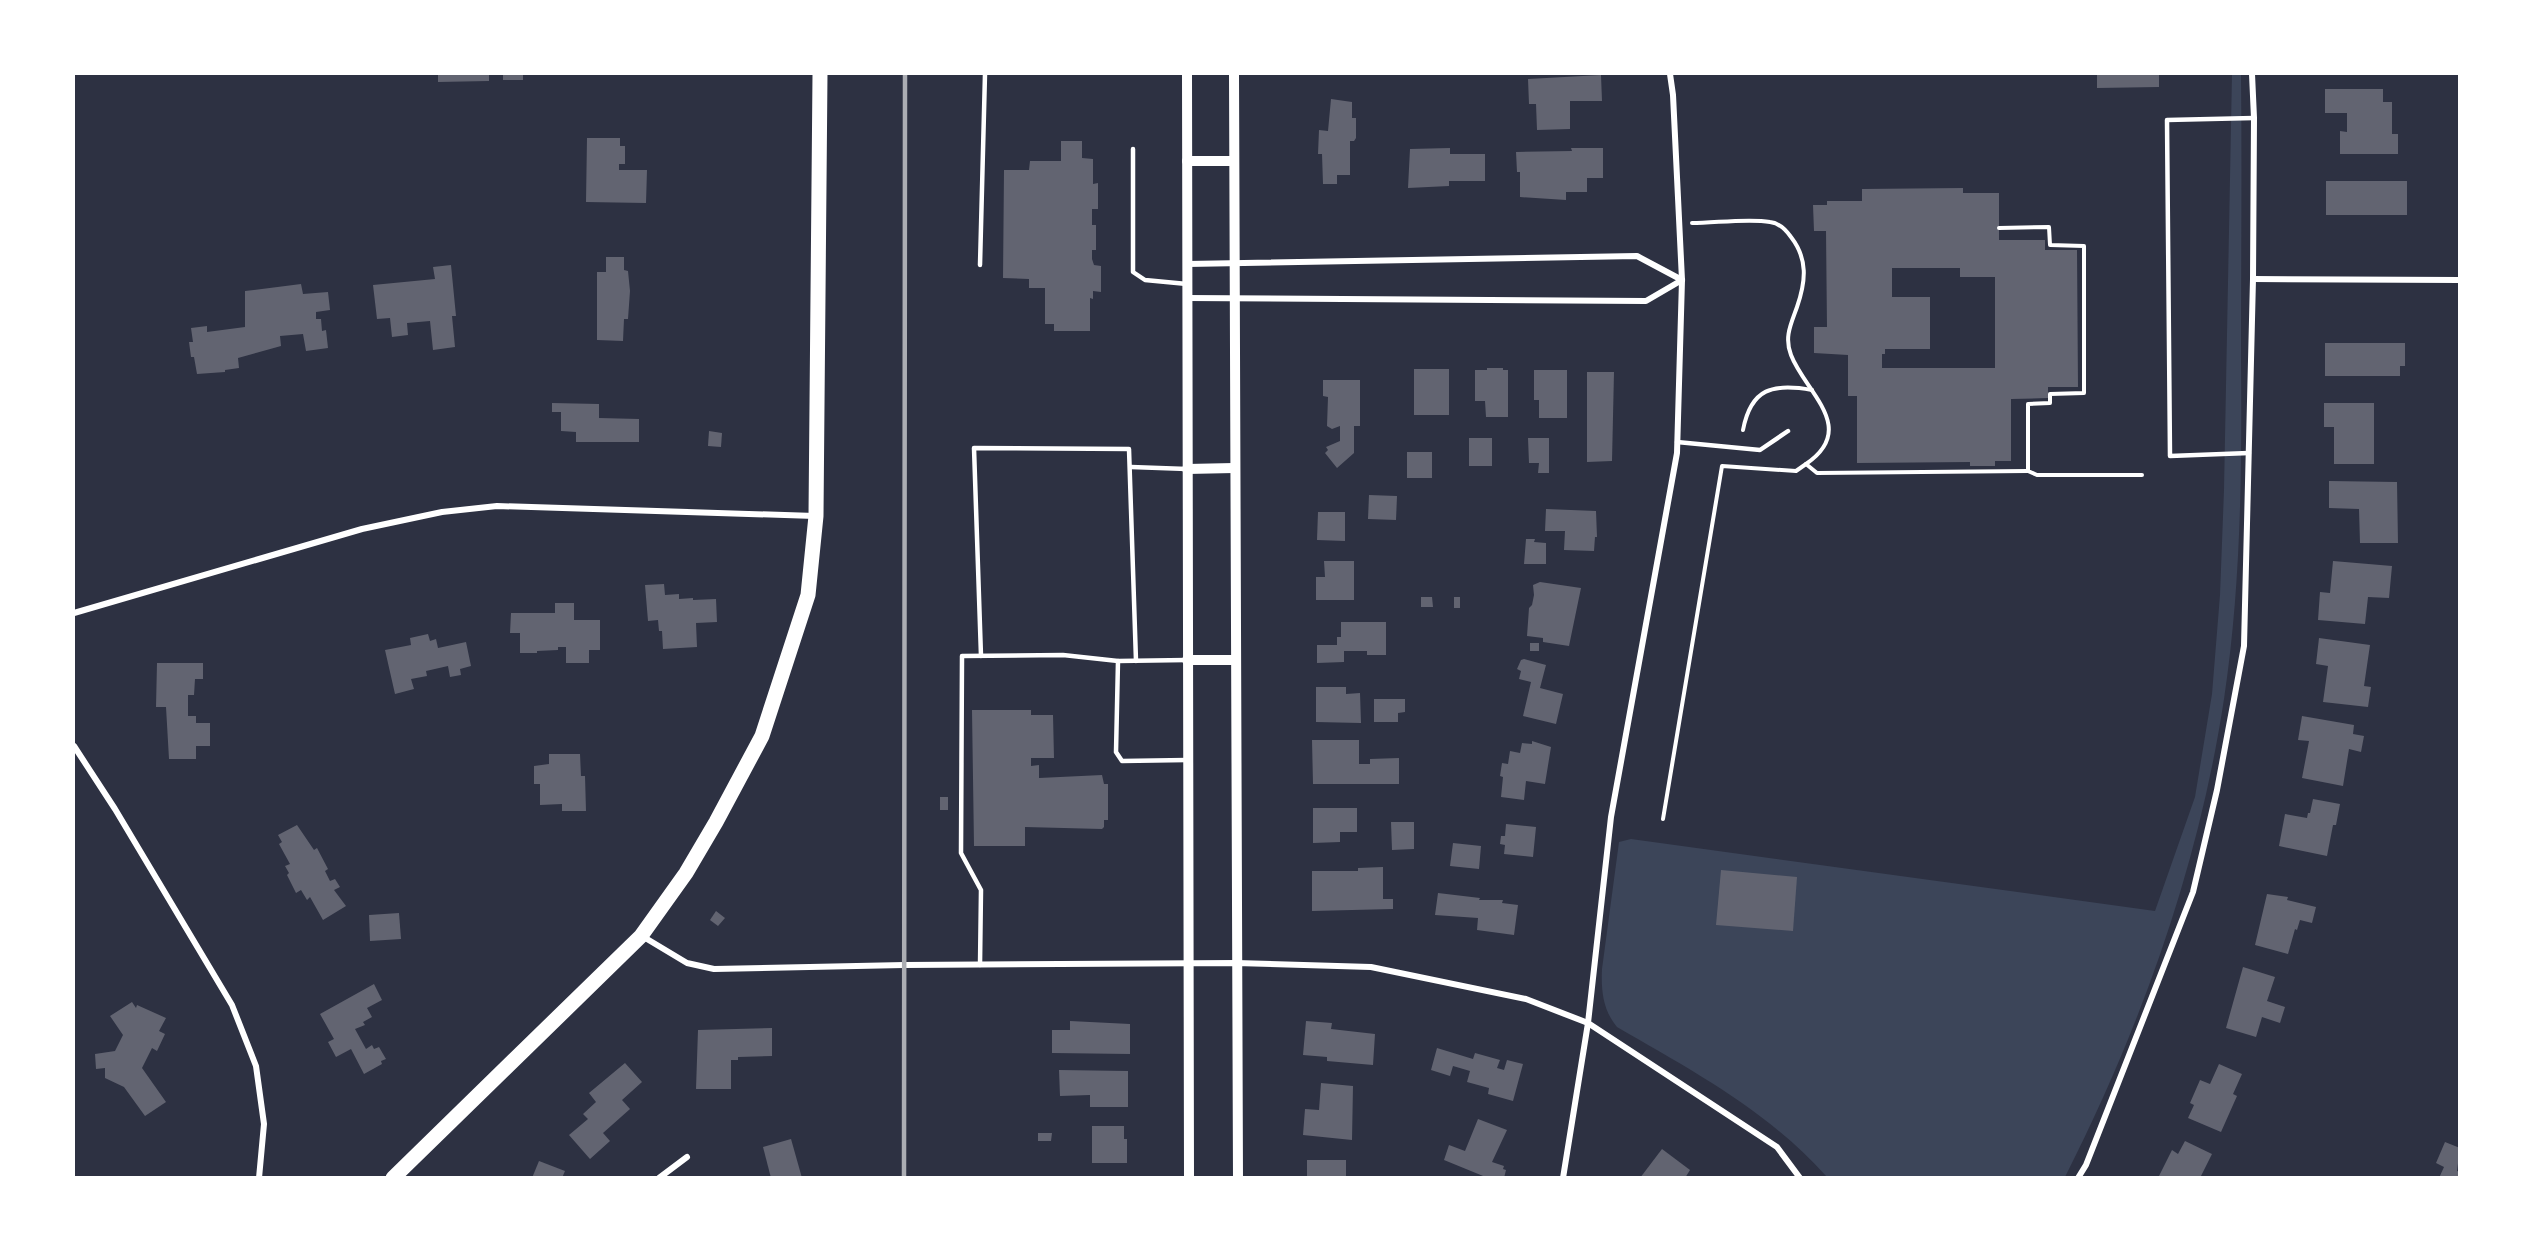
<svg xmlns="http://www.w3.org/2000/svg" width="2533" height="1251" font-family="'Times New Roman',serif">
<rect width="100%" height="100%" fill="#2d3142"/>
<path fill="#3c4559" d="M2232 74H2241C2242 168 2241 263 2241 358 2242 472 2241 586 2224 699 2199 865 2141 1027 2065 1177H1827C1768 1111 1693 1071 1617 1027 1603 1010 1601 991 1602 969L1619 842 1631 839 2155 911 2195 797 2212 694 2220 595 2224 490Z"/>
<g fill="#626471" fill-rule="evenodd">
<polygon points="438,74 489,74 489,81 438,82"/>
<rect x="503" y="74" width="20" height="6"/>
<polygon points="2097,74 2159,74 2159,87 2097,88"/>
<polygon points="1601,75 1602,101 1570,101 1570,129 1537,130 1536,104 1529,104 1528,79"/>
<polygon points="2325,89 2383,89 2383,102 2392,102 2392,134 2398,134 2398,154 2340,154 2340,131 2347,132 2347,113 2325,113"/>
<polygon points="1331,99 1352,102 1352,118 1356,118 1356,138 1354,141 1350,141 1350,175 1337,175 1337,184 1323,184 1322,154 1318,154 1319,130 1328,131"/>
<polygon points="587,138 620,138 620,146 625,146 625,164 619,164 619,170 647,170 646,203 586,202"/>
<polygon points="1061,141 1082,141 1082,158 1093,159 1093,184 1098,183 1098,209 1092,209 1092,225 1096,225 1096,250 1092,250 1092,259 1094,265 1101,266 1101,292 1093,291 1093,299 1090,298 1090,331 1054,331 1054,324 1045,324 1045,288 1029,288 1029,279 1003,278 1004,170 1029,170 1030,161 1061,161"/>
<polygon points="1450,148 1450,154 1485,154 1485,181 1449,181 1449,186 1408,188 1410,149"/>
<polygon points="1571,148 1603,148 1603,178 1587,178 1587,192 1566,192 1566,200 1520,197 1520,172 1517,172 1516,152 1572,151"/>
<rect x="2326" y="181" width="81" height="34"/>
<path d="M1963 188V193H1999V240H2045V250H2077L2078 387H2048V398L2011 399V461H1995V466H1970V462L1857 463V396H1848V355L1814 353V327H1827L1826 231H1814L1813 205H1827V201H1862V189ZM1892 268H1960V277H1995V368H1882V354H1885V349H1930V297H1892Z"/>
<polygon points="606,257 624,257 624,270 628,271 630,291 628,319 624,319 623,341 597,340 597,272 606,272"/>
<polygon points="451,265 456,316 452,316 455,347 433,350 430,321 407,323 408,335 392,337 390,318 377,319 373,285 435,279 433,267"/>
<polygon points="301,284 303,294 328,292 330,310 316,312 316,319 321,319 322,331 326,330 328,348 306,351 303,334 280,336 281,346 238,358 239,368 225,370 225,372 197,374 194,357 191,357 189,342 193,342 191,328 207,326 207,332 245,327 245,291"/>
<polygon points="2325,343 2405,343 2405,366 2400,366 2400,376 2325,376"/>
<polygon points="1487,368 1503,368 1503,370 1508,370 1508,417 1486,417 1485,401 1475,401 1475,370 1487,370"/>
<rect x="1414" y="369" width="35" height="46"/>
<polygon points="1534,370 1567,370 1567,418 1539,418 1539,400 1534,400"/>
<polygon points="1587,372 1614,372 1612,461 1587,462"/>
<polygon points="1323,380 1360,380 1360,426 1354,426 1354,453 1337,468 1325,453 1328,450 1326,447 1340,441 1340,426 1332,429 1327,426 1328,397 1323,396"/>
<polygon points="552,403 599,404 599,418 639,419 639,442 576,442 576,432 561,431 561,412 552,412"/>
<polygon points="2324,403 2374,403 2374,464 2334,464 2334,427 2324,427"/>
<polygon points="709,431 722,433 721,447 708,446"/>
<rect x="1469" y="438" width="23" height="28"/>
<polygon points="1528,438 1549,438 1549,473 1538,473 1539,463 1529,463"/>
<rect x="1407" y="452" width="25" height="26"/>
<polygon points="2329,481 2397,482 2398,543 2360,543 2359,509 2329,508"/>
<polygon points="1369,495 1397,496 1396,520 1368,519"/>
<polygon points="1546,509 1596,511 1597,537 1595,537 1594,551 1564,550 1565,531 1545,531"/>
<polygon points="1318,512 1345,512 1345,541 1317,540"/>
<polygon points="1526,539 1535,539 1534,542 1546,543 1546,564 1524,564"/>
<polygon points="1324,561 1354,561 1354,600 1316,600 1316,577 1325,577"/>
<polygon points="2333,561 2392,566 2389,598 2368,597 2365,624 2318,620 2320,592 2330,593"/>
<polygon points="1540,582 1581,588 1569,646 1543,642 1543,638 1527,636 1529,608 1532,605 1534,595 1533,585"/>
<polygon points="664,584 665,595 679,594 679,599 693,598 693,600 716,599 717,622 696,623 697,647 663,649 662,631 659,631 658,620 648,621 645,585"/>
<polygon points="1421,597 1432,597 1433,607 1421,607"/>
<rect x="1454" y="597" width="6" height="11"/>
<polygon points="555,603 574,603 574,620 600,620 600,650 589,650 589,663 566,663 566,647 558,647 558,650 537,651 537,653 520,653 520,633 510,633 511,613 555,613"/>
<polygon points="1341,622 1386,622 1386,655 1367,655 1367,651 1344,651 1344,662 1317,663 1317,645 1337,645 1337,637 1341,637"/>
<polygon points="428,634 430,641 436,639 438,648 466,642 471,666 460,669 461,675 450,677 448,666 426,671 427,676 411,679 414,689 395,694 385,650 411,645 410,638"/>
<polygon points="2319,638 2370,645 2364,686 2371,687 2368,707 2323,702 2328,666 2316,664"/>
<rect x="1530" y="643" width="9" height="8"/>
<polygon points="1524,659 1546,665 1540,688 1563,694 1556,724 1523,716 1531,682 1519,679 1521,671 1517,669 1521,660"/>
<polygon points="157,663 203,663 203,679 195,679 194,695 188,695 188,716 196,716 196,723 210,723 210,746 196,746 196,759 169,759 166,707 156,707"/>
<polygon points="1316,687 1346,687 1346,694 1360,693 1361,723 1316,722"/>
<polygon points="1374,699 1405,699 1405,712 1398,713 1398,722 1374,722"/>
<polygon points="972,710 1031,710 1031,715 1053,715 1054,758 1031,758 1031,766 1039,765 1039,778 1102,775 1104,784 1108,784 1108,820 1104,820 1104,827 1102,829 1025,827 1025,846 974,846"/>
<polygon points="2302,716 2354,725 2353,734 2364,736 2361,752 2349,749 2343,786 2302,778 2309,741 2298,740"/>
<polygon points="1312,740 1359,740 1359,764 1370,764 1370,759 1399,758 1399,784 1313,784"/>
<polygon points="1532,741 1551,747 1545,784 1526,781 1524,800 1501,797 1503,777 1500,776 1502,763 1508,764 1510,751 1520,753 1522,743 1532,744"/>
<polygon points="549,754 580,754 581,776 585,776 586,811 562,811 562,804 540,805 540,784 534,784 534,766 549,764"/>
<rect x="940" y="797" width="8" height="13"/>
<polygon points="2313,799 2340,804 2336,825 2333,825 2327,856 2279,846 2285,814 2307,818 2308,813 2310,813"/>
<polygon points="1313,808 1357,808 1357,832 1340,832 1340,842 1313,843"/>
<polygon points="1391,822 1414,822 1414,849 1392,850"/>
<polygon points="1506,824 1536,827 1533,857 1504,854 1505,845 1500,844 1501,836 1505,836"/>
<polygon points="297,825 314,850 317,848 328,869 325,871 330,881 335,879 340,887 334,890 346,906 323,920 310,897 307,900 301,890 296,893 287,875 289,873 285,866 290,864 279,844 282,842 278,835"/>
<polygon points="1453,843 1481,846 1479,869 1450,866"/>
<polygon points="1383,867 1383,899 1393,899 1393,909 1312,911 1312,871 1358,871 1358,868"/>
<polygon points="1721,870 1797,877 1793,931 1716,925"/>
<polygon points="1438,893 1480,898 1479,900 1503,900 1502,903 1518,905 1514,935 1477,930 1478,918 1435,915"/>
<polygon points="2267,894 2288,897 2287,900 2316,907 2312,923 2300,920 2297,930 2295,929 2288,954 2255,945"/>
<polygon points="716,911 725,918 718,926 710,920"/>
<polygon points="399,913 401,939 370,941 369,915"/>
<polygon points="2243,967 2275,977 2267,1001 2285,1007 2280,1023 2262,1017 2256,1037 2226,1028"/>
<polygon points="374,984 382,1000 367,1008 372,1017 363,1022 365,1025 355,1029 366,1049 372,1045 374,1049 379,1047 386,1059 381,1061 382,1064 364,1074 351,1049 336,1057 328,1042 334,1039 320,1014"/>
<polygon points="132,1002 136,1008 137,1005 166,1018 159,1031 165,1034 157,1051 152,1048 142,1068 166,1102 145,1116 124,1087 105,1078 105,1068 96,1069 95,1054 115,1051 123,1035 110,1016"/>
<polygon points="1070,1021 1130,1024 1130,1054 1052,1053 1052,1030 1070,1030"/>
<polygon points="1306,1021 1332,1023 1331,1029 1375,1034 1373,1065 1327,1061 1327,1057 1303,1055"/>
<polygon points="772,1028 772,1056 738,1057 738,1060 731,1060 731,1089 696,1089 698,1030"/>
<polygon points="1437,1048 1473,1059 1475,1053 1500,1060 1497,1068 1504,1070 1507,1060 1523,1064 1513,1101 1488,1094 1489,1088 1467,1082 1470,1071 1453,1066 1450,1076 1431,1070"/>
<polygon points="625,1063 642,1082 622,1100 630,1109 603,1133 610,1141 590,1159 569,1135 588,1119 583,1114 596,1102 589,1093"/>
<polygon points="2219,1064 2242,1074 2233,1094 2237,1096 2221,1132 2188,1118 2194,1105 2190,1103 2200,1080 2210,1084"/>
<polygon points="1059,1070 1128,1071 1128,1107 1090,1107 1090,1095 1060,1096"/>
<polygon points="1321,1083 1353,1086 1352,1140 1303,1135 1305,1109 1319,1110"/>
<polygon points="1478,1119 1507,1130 1492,1162 1504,1166 1503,1169 1506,1170 1504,1178 1488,1178 1444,1160 1449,1145 1465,1151"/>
<polygon points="1092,1126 1124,1126 1124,1139 1127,1139 1127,1163 1092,1163"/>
<polygon points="1038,1133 1052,1133 1051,1141 1038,1141"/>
<polygon points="791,1139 802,1178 771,1178 763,1147"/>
<polygon points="2185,1141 2212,1154 2200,1178 2158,1178 2172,1150 2178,1154"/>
<polygon points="2445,1142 2460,1148 2457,1171 2460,1172 2460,1178 2439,1178 2444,1167 2436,1163"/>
<polygon points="1662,1149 1690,1170 1685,1178 1640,1178"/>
<polygon points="1307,1160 1346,1160 1346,1178 1307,1177"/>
<polygon points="539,1161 565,1171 562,1178 532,1178"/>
</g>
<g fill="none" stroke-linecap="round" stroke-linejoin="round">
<g stroke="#fff" stroke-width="4">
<path d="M1692 223C1715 223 1749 218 1770 222 1780 223 1786 230 1791 237 1808 259 1806 281 1797 307 1791 324 1784 337 1791 355 1805 392 1859 428 1806 464L1817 473 2028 471"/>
<polyline points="1999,228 2049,227 2050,245 2084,246 2084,393 2050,394 2050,403 2028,404 2028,471 2037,475 2142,475"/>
<path d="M1743 430C1751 388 1773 383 1812 390"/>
<polyline points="1663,819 1722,466 1796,471 1806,464"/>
</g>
<g stroke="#fff" stroke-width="4.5">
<polyline points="1133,149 1133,272 1145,280 1187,284"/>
<polyline points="980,265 985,74"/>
<polyline points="1677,442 1760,450 1788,431"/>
<polyline points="2249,453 2170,456 2167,120 2254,118"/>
<polyline points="1131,467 1187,469"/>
<polyline points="981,656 974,448 1129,449 1136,661"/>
<polyline points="1187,660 1118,661 1116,752 1122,761 1187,760"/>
<polyline points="980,965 981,890 961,853 962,656 1063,655 1118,661"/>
</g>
<g stroke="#fff" stroke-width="6">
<polyline points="1187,264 1637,256 1682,280"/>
<polyline points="2253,279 2460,280"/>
<polyline points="1187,298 1646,301 1682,280"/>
<polyline points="74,613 362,529 442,512 497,506 815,516"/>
<polyline points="74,746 115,809 232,1005 256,1066 264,1124 259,1178"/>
<polyline points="642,936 687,963 714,969 904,965 1236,963 1371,967 1526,999 1588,1023 1777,1147 1800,1178"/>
<polyline points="659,1178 687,1157"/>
<polyline points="1563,1178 1588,1023 1611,817 1677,453 1682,280 1673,95 1670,74"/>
<polyline points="2078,1178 2086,1165 2193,892 2217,790 2244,646 2253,279 2254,118 2252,74"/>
</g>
<g stroke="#fff" stroke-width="10">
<polyline points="1187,74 1189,1178"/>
<polyline points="1234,74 1238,1178"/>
<polyline points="1187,161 1233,161"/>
<polyline points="1187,469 1234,468"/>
<polyline points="1187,660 1235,660"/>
</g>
<polyline stroke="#fff" stroke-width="15" points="393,1178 641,936 686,873 716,822 762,736 808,595 816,516 820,74"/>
<polyline stroke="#abadb3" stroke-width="4.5" points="904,1178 905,74"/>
</g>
<rect width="2533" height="1251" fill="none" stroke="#ffffff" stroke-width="150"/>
</svg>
